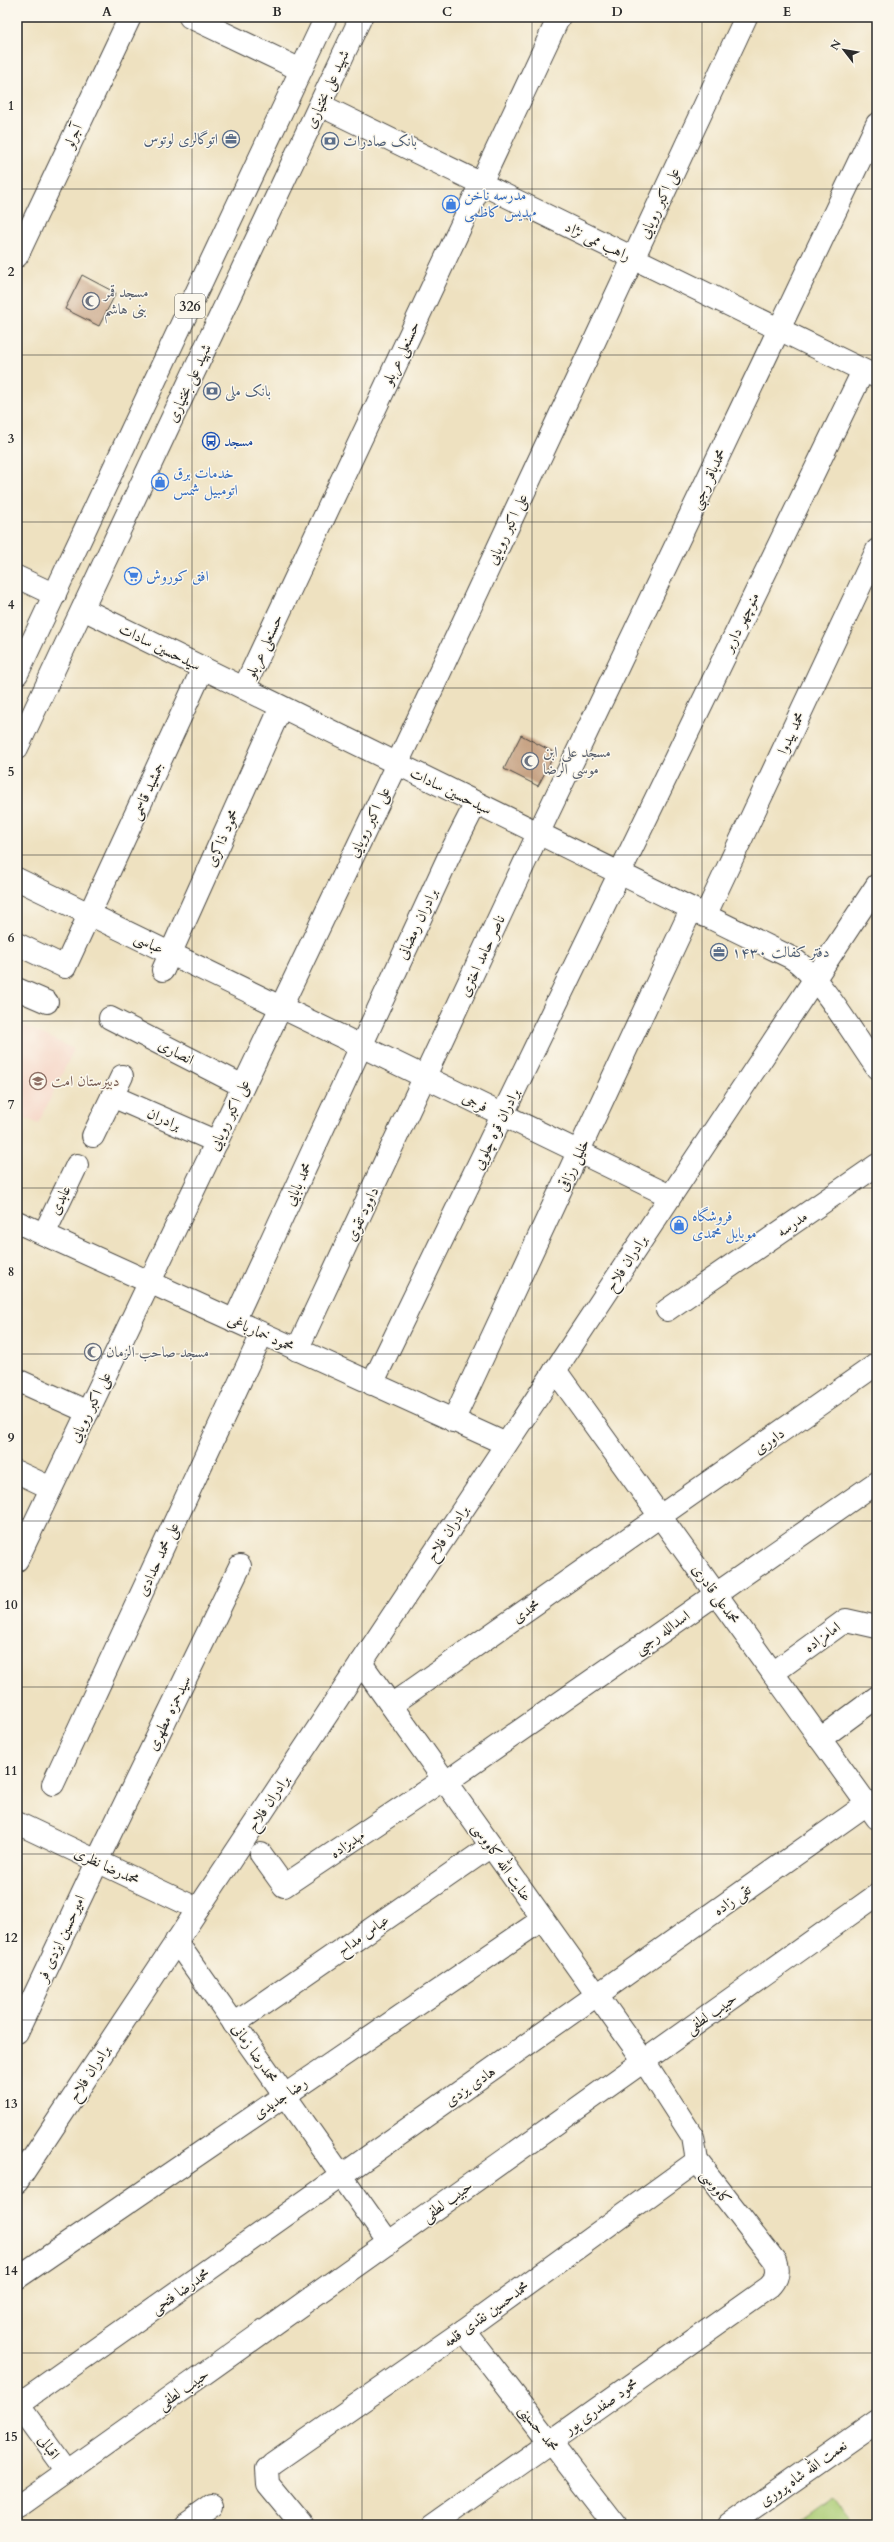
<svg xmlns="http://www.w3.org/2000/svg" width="894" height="2542" font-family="Cardo,Amiri,serif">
<rect width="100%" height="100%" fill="#fbf7ec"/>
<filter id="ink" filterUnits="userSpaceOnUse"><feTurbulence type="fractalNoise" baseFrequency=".025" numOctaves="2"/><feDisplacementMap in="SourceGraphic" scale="8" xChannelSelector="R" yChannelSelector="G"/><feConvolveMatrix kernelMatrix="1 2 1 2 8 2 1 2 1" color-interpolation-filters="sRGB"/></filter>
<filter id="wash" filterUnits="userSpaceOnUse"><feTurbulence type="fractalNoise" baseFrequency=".012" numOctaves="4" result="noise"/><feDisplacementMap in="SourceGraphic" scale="16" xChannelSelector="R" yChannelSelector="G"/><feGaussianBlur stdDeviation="0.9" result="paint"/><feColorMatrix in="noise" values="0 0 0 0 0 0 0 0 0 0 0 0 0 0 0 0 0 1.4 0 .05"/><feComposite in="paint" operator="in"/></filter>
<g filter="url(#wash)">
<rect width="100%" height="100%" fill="#eee1c0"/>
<polygon fill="#f5d2c3" points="17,1022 74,1049 38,1124 17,1114"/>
<polygon fill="#abcc75" stroke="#6b7c50" points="833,2498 853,2525 795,2525"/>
<g id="blocks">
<g fill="#c49e7e">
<polygon points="82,275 116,293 99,326 65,309"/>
<polygon points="521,735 555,753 538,786 504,769"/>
</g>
</g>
</g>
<g filter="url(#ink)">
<use href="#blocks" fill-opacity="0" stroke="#484641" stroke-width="1"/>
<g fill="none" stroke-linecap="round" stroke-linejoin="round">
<g stroke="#484641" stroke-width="24">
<g id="street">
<polyline points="190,17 301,70"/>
<polyline points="17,256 130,17"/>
<polyline points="244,688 559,17"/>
<polyline points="17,879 670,1196"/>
<polyline points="705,916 877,550"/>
<polyline points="17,944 65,967 203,668"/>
<polyline points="163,970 281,707"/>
<polyline points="17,989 47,1002"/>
<polyline points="110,1018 243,1086"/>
<polyline points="112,1096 217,1142"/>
<polyline points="93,1136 122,1076"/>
<polyline points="17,1222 506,1444"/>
<polyline points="44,1234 77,1165"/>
<polyline points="667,1310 877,1165"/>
<polyline points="234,1321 449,856 476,803"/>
<polyline points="297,1350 538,834 877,124"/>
<polyline points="555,1370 877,1818"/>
<polyline points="17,1380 88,1412"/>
<polyline points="372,1384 863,371"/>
<polyline points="453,1421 691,910"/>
<polyline points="17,1472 51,1488"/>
<polyline points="17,1560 397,764 746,17"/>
<path d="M361 1663 644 2061 693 2137 697 2161 775 2261C779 2272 777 2279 769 2287L433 2525"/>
<polyline points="773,1673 846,1620 877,1627"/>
<polyline points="391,1705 877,1364"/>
<polyline points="820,1739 877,1697"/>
<polyline points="446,1782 877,1482"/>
<polyline points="53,1784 262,1334"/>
<polyline points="17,1823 198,1909"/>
<polyline points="261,1854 284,1886 444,1779"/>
<polyline points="97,1861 240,1566"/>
<polyline points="176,1941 389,2243"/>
<polyline points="234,2024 491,1846"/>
<polyline points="17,2032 95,1867"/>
<polyline points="17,2182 877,885"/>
<polyline points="17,2278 543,1919"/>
<polyline points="464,2330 615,2525"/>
<polyline points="17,2402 67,2471"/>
<polyline points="17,2405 867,1804"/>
<polyline points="17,2507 877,1895"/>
<polyline points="185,2525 212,2506"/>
<polyline points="302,2525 268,2484 267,2469 273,2463 464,2330 697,2161"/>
</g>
</g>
<g stroke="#484641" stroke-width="24">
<g id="secondary">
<polyline points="320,105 877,377"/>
<polyline points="17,577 55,595"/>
<path d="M83 609 792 958C819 975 857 1040 877 1068"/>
<polyline points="729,2525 877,2421"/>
</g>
</g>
<g stroke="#484641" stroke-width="24">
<g id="primary">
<polyline points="17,674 326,17"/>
<polyline points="17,748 361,17"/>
</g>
</g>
<use href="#street" stroke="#fff" stroke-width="22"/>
<use href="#secondary" stroke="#fff" stroke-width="22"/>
<use href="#primary" stroke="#fff" stroke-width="22"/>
</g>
</g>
<path fill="none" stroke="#2b2b2b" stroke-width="1" stroke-opacity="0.55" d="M192 17V2525M362 17V2525M532 17V2525M702 17V2525M17 189H877M17 355H877M17 522H877M17 688H877M17 855H877M17 1021H877M17 1188H877M17 1354H877M17 1521H877M17 1687H877M17 1854H877M17 2020H877M17 2187H877M17 2353H877"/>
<defs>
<g id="office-ring" transform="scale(0.9)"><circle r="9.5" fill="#fbf7ec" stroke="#5c6f8a" stroke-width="1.5"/><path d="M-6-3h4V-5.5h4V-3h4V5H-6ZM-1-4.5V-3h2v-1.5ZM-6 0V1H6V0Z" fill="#5c6f8a"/></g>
<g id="bank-ring" transform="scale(0.9)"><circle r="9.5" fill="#fbf7ec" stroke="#5c6f8a" stroke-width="1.5"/><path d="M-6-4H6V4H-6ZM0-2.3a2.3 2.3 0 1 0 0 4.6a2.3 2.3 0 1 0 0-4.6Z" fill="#5c6f8a"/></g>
<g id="shop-ring" transform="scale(0.9)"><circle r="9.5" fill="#fbf7ec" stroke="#3f7fe0" stroke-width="1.5"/><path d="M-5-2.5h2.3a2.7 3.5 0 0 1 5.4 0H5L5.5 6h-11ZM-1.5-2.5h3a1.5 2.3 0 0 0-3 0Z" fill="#3f7fe0"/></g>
<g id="mosque-ring" transform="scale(0.9)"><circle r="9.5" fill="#fbf7ec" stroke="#6b7280" stroke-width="1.5"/><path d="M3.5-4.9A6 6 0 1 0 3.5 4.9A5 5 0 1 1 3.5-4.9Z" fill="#6b7280"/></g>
<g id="bus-ring" transform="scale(0.9)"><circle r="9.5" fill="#fbf7ec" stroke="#1a4fb4" stroke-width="1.5"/><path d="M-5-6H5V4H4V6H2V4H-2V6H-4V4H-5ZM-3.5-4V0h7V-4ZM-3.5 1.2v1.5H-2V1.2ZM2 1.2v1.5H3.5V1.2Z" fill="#1a4fb4"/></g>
<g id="supermarket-ring" transform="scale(0.9)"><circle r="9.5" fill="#fbf7ec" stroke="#3f7fe0" stroke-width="1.5"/><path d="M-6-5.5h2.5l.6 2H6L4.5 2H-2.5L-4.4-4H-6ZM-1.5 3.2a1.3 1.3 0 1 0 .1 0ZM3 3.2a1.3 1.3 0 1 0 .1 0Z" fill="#3f7fe0"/></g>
<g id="school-ring" transform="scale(0.9)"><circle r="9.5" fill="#fbf7ec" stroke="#8d6e63" stroke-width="1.5"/><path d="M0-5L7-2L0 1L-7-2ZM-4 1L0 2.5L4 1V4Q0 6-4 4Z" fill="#8d6e63"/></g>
</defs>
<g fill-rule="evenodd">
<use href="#office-ring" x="231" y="139"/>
<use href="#bank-ring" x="330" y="141"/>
<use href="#shop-ring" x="451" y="204"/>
<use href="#mosque-ring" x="91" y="301"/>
<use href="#bank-ring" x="212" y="391"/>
<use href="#bus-ring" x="211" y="441"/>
<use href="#shop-ring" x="160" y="482"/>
<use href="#supermarket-ring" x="133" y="576"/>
<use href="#mosque-ring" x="530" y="761"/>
<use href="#office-ring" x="719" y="952"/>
<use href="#school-ring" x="38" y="1081"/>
<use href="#shop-ring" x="679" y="1225"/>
<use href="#mosque-ring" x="93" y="1352"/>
</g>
<g text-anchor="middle" stroke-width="3" stroke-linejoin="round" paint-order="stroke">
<rect fill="#fbf7ec" stroke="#696865" stroke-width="1" x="175" y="294" width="30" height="24" rx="3"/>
<g font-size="14" font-weight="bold" fill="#2b2b2b">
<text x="190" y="311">326</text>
</g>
<g font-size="15" fill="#2b2b2b" stroke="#fbf7ec">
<text transform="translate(327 89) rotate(-65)" y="5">شهید علی بختیاری</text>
<text transform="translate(73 136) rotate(-65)" y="5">آجرلو</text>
<text transform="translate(659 203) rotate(-65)" y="5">علی اکبر رویایی</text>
<text transform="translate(598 241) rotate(26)" y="5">راهب ممی نژاد</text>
<text transform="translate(401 353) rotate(-65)" y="5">حسنعلی عربلو</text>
<text transform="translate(189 383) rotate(-65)" y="5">شهید علی بختیاری</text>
<text transform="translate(708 479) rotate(-65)" y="5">محمدباقر رجبی</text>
<text transform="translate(507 529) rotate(-65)" y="5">علی اکبر رویایی</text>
<text transform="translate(741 622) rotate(-64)" y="5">منوچهر داربر</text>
<text transform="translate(264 646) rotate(-65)" y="5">حسنعلی عربلو</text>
<text transform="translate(160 647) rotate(26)" y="5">سیدحسین سادات</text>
<text transform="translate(791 733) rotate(-65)" y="5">محمد بیدوا</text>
<text transform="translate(147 791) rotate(-65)" y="5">جمشید قاسمی</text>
<text transform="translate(451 791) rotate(26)" y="5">سیدحسین سادات</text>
<text transform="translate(369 822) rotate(-64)" y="5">علی اکبر رویایی</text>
<text transform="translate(222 838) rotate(-66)" y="5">محمود ذاکری</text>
<text transform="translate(417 924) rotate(-65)" y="5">برادران رمضانی</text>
<text transform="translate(149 943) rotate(26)" y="5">عباسی</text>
<text transform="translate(482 956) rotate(-65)" y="5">ناصر حامد اختری</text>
<text transform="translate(176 1052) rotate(27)" y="5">انصاری</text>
<text transform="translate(475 1102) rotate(26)" y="5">فرجی</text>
<text transform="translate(229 1115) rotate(-65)" y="5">علی اکبر رویایی</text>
<text transform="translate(164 1119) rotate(24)" y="5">برادران</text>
<text transform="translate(496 1129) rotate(-64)" y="5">برادران قره چلویی</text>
<text transform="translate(573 1165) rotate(-65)" y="5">خلیل رزاقی</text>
<text transform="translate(298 1184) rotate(-65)" y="5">محمد بابایی</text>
<text transform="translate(60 1200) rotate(-65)" y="5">عابدی</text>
<text transform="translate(362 1214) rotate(-65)" y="5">داوود تقوی</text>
<text transform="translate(792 1224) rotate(-35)" y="5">مدرسه</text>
<text transform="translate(626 1263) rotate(-57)" y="5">برادران فلاح</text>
<text transform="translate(261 1333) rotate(24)" y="5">محمود خمارباغی</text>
<text transform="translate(90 1407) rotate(-64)" y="5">علی اکبر رویایی</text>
<text transform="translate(769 1441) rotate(-35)" y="5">داوری</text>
<text transform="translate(447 1533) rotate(-56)" y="5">برادران فلاح</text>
<text transform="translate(158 1559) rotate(-65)" y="5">علی محمد حدادی</text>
<text transform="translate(716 1594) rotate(54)" y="5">محمدعلی قادری</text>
<text transform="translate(526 1611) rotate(-35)" y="5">محمدی</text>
<text transform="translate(662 1632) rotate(-35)" y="5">اسدالله رجبی</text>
<text transform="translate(822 1637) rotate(-36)" y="5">امامزاده</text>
<text transform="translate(169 1713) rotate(-64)" y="5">سیدحمزه مطهری</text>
<text transform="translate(268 1803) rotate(-56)" y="5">برادران فلاح</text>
<text transform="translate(347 1844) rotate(-34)" y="5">مهدیزاده</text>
<text transform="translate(502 1862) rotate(55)" y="5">عنایت‌ الله کاووسی</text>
<text transform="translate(107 1866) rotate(25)" y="5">محمدرضا نظری</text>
<text transform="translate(732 1900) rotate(-35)" y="5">تقی زاده</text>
<text transform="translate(363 1935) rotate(-35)" y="5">عباس مداح</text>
<text transform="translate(61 1938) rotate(-65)" y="5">امیرحسین ایزدی فر</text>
<text transform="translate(711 2013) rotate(-35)" y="5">حبیب لطفی</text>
<text transform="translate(255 2053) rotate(55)" y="5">محمدرضا زمانی</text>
<text transform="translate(89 2073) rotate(-57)" y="5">برادران فلاح</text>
<text transform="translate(470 2086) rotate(-35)" y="5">هادی یزدی</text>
<text transform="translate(280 2098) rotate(-34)" y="5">رضا جدیدی</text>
<text transform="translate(716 2187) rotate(52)" y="5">کاووسی</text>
<text transform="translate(447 2201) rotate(-36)" y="5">حبیب لطفی</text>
<text transform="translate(180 2291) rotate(-35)" y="5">محمدرضا فتحی</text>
<text transform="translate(486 2314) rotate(-36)" y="5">محمدحسین نقدی قلعه</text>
<text transform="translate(183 2389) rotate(-35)" y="5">حبیب لطفی</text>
<text transform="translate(601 2406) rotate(-35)" y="5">محمود صفدری پور</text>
<text transform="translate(539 2428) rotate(52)" y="5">محمد حسینی</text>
<text transform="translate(49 2447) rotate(54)" y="5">اقبالی</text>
<text transform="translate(803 2473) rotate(-35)" y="5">نعمت الله شاه پروری</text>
</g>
<g font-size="15" fill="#4e5e75" stroke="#fbf7ec" text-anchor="start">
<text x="218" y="144" text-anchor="end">اتوگالری لوتوس</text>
<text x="343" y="146">بانک صادرات</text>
<text x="225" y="396">بانک ملی</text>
<text x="732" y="957">دفتر کفالت ۱۴۳۰</text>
</g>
<g font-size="15" fill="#366cbe" stroke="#fbf7ec" text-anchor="start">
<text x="464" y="200">مدرسه ناخن<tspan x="464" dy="17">مهدیس کاظمی</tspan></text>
<text x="173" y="478">خدمات برق<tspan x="173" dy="17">اتومبیل شمس</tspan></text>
<text x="146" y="581">افق کوروش</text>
<text x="692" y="1221">فروشگاه<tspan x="692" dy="17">موبایل محمدی</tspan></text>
</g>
<g font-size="15" fill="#5b616d" stroke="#fbf7ec" text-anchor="start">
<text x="104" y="297">مسجد قمر<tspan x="104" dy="17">بنی هاشم</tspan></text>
<text x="543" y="757">مسجد علی ابن<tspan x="543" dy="17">موسی الرضا</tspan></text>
<text x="106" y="1357">مسجد صاحب الزمان</text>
</g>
<g font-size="15" fill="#164399" stroke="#fbf7ec" text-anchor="start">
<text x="224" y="446">مسجد</text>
</g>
<g font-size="15" fill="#785e54" stroke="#fbf7ec" text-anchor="start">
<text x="51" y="1086">دبیرستان امت</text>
</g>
</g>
<rect width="894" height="2542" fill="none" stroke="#fbf7ec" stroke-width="44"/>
<g transform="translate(844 50) rotate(301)" stroke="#fbf7ec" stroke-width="3" paint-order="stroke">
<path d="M0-3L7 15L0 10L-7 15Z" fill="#2b2b2b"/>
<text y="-6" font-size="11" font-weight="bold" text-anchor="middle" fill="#2b2b2b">N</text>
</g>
<rect x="22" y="22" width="850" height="2498" fill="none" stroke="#2b2b2b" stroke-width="1.5"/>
<g font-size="13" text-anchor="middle" font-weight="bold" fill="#2b2b2b">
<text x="107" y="16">A</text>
<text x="277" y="16">B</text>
<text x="447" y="16">C</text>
<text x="617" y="16">D</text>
<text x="787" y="16">E</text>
<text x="11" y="110">1</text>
<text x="11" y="276">2</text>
<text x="11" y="443">3</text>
<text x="11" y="609">4</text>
<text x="11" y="776">5</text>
<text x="11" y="942">6</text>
<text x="11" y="1109">7</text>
<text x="11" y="1276">8</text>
<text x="11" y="1442">9</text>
<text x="11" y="1609">10</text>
<text x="11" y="1775">11</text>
<text x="11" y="1942">12</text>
<text x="11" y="2108">13</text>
<text x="11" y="2275">14</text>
<text x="11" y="2441">15</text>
</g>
</svg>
